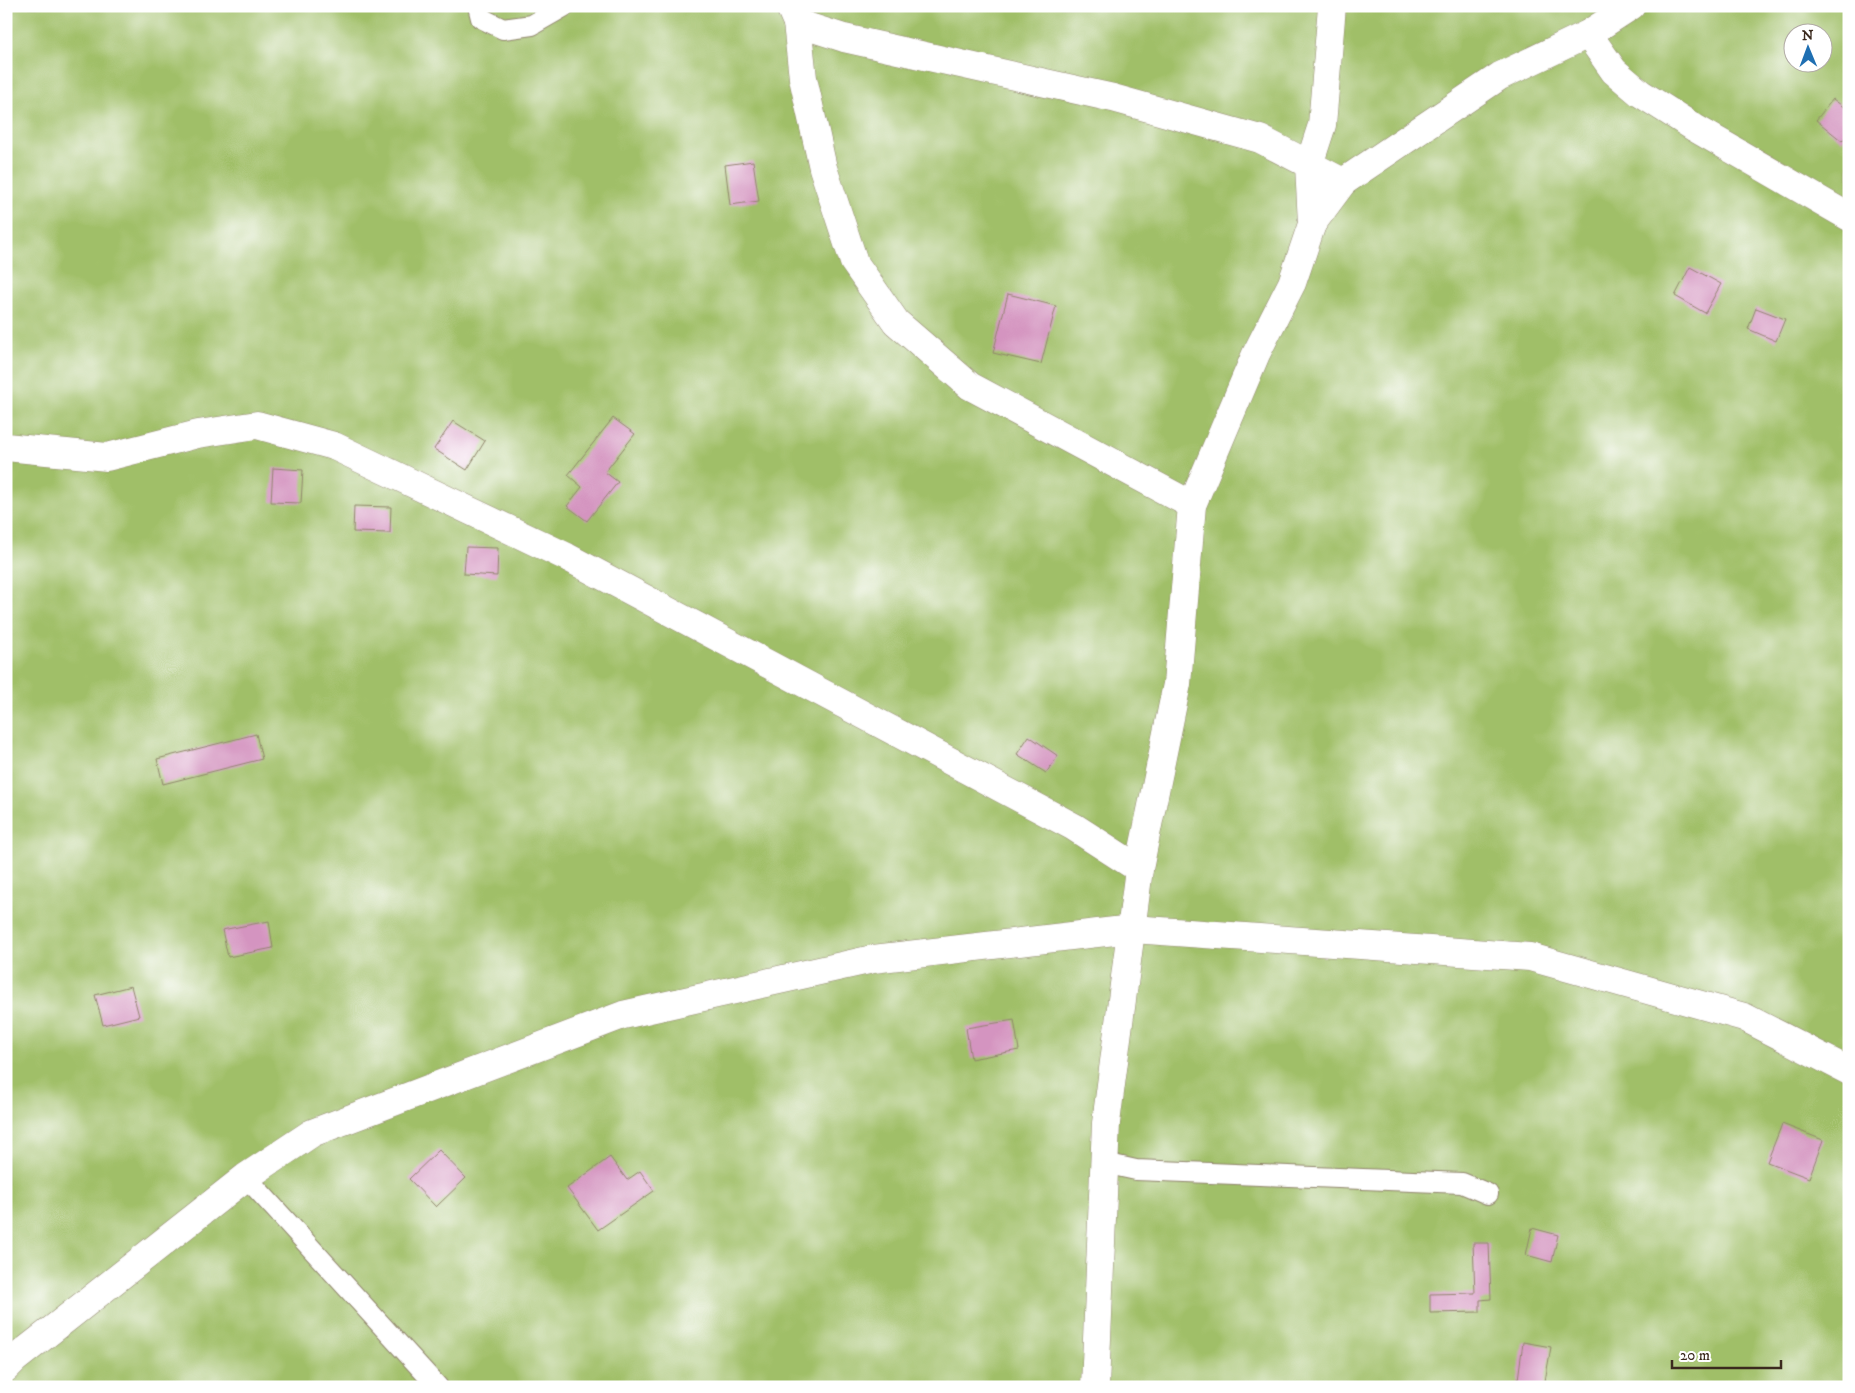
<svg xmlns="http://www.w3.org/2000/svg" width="1855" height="1393" font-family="'IM FELL DW Pica',serif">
<rect width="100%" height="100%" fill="#fff"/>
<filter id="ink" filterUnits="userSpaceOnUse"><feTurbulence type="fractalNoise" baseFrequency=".02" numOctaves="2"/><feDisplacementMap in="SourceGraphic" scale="10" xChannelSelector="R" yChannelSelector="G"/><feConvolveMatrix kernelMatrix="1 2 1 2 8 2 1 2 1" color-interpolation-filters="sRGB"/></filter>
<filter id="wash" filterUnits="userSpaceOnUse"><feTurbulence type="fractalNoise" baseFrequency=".0096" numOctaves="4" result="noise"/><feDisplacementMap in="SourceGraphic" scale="20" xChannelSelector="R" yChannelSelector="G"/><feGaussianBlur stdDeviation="1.12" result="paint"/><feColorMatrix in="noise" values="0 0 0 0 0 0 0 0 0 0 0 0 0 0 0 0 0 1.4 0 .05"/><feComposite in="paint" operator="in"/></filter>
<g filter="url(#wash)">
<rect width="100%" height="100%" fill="#e6dfbb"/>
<path fill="#a0bf68" stroke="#6e7443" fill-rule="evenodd" d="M6 6H1849V1387H6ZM1792 32H1822V62H1792Z"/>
<g id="blocks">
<g fill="#d494c0">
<polygon points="1833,99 1849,111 1849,133 1842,141 1816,120"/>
<polygon points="753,161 759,201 730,205 725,165"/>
<polygon points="1690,267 1721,284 1705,313 1675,296"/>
<polygon points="1008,294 1056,306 1041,364 993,353"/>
<polygon points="1756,308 1785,319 1776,341 1748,329"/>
<polygon points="613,418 635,434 605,472 618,482 587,521 567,506 582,487 568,475"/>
<polygon points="453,421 485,441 467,470 434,449"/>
<polygon points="273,468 303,470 301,503 271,502"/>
<polygon points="354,506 391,507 390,533 353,532"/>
<polygon points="466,547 498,548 497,576 464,574"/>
<polygon points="256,734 262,759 163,784 157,759"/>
<polygon points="1029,736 1058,756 1046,773 1017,754"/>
<polygon points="269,921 273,948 228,957 222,930"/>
<polygon points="131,986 139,1016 103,1025 95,995"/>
<polygon points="1014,1020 1019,1050 971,1059 966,1028"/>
<polygon points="1782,1124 1823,1140 1809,1178 1767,1162"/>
<polygon points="439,1150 466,1178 436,1207 409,1179"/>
<polygon points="610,1157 627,1180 640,1171 654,1191 598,1230 567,1188"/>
<polygon points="1532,1228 1558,1235 1552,1262 1526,1255"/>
<polygon points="1473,1243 1489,1243 1491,1299 1480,1300 1480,1312 1430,1313 1430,1294 1475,1293"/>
<polygon points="1523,1342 1551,1347 1544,1387 1517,1387"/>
</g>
</g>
</g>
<g filter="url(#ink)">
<use href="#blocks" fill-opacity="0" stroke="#90846c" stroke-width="1"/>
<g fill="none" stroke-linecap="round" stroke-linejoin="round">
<g stroke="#90846c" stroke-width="22">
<g id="lane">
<polyline points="478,6 481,18 503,29 532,25 565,6"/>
<polyline points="1104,1163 1136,1170 1462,1183 1488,1194"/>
<polyline points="246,1177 438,1387"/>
</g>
</g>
<g stroke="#90846c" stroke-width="29">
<g id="street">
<polyline points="790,7 797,23 844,38 1113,98 1260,139 1343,182"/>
<polyline points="797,23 803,78 823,168 854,262 896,322 970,386 1192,505"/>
<polyline points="1588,34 1614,71 1640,93 1695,128 1849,217"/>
<polyline points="1312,224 1343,182 1500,76 1588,34 1631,6"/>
<polyline points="6,447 107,457 198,434 257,425 334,446 567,557 1074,827 1139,869"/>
<polyline points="6,1368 15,1359 246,1177 312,1133 623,1015 873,959 1132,929 1530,957 1744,1017 1849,1071"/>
<polyline points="1095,1387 1106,1123 1139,869 1177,684 1192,505 1256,354 1292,283 1312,224 1309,165 1322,125 1332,6"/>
</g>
</g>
<use href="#lane" stroke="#fff" stroke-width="20"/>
<use href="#street" stroke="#fff" stroke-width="28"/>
</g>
</g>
<rect width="1855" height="1393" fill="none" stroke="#fff" stroke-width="25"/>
<g transform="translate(1808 48) rotate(359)"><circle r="24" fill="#ffffff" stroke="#b1aaa5"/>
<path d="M0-4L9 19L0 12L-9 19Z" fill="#1f6fb2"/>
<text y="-8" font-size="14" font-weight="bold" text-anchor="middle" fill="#3b2a1e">N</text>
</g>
<path d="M1672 1360v8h109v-8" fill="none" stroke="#3b2a1e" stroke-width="2.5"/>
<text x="1680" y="1360" font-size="15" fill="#3b2a1e" stroke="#ffffff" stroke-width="4" paint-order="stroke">20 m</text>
</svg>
